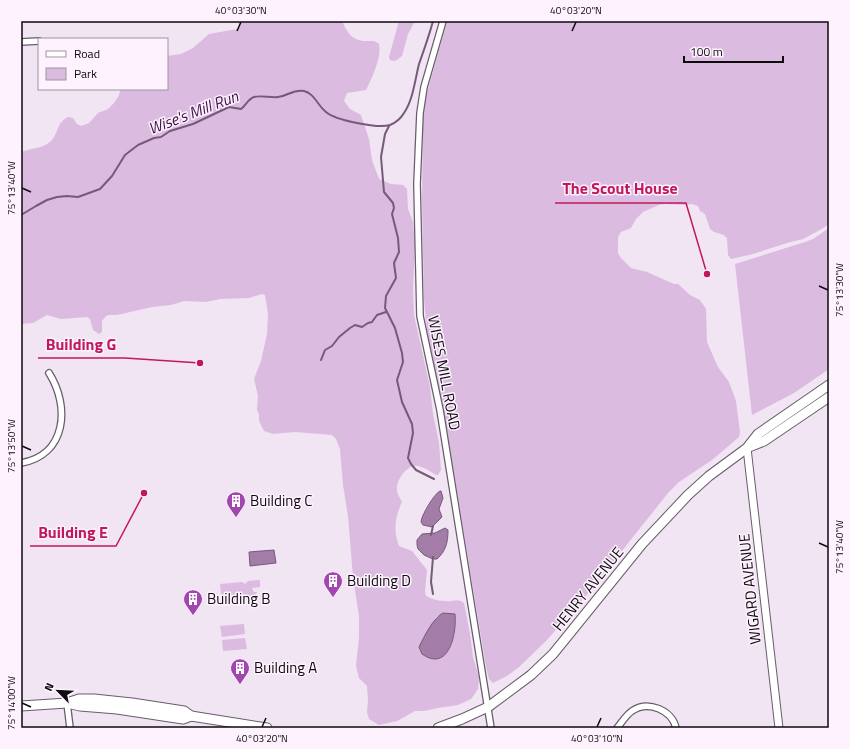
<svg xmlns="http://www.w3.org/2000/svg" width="850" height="749" font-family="'Titillium Web',sans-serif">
<rect width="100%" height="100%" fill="#f1e4f3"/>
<g fill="#dbbce0" fill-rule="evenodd">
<path d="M238 21H342C347 32 352 41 366 41 371 41 375 40 379 44 382 57 372 78 366 90L347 93 344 101 350 109 361 115 369 139 372 160 379 179 391 184 403 185 407 189 408 209 413 222 415 243 413 289 414 315 430 387 433 414 439 443 441 470 438 475H436C431 472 424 467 418 466 407 464 396 480 397 490 397 494 400 498 402 502 395 517 393 530 399 546L412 551 427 570 425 591 426 596C432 599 438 601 445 601 452 602 459 598 464 603L470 634 473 657 479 677 478 689 474 695 471 699 458 705 438 708 424 711H415L397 721 379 725 369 719 367 712 368 701 367 686 359 678 356 666 359 637V616L353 577 348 516 343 485 340 449 336 439 332 435 295 432 273 434 264 431 259 421V414L257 410 258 396 254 379 261 361 267 334 268 314 265 295 262 294 249 298 220 299 206 302 184 301 171 305 152 307 117 315H109L106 316 102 321V332L99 334 93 330 90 319 87 317 61 319 47 315 33 323 21 324V152C31 148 43 149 51 141 59 133 56 123 68 117L73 118 77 124 81 126 89 123 98 113 108 109 114 103 118 97 121 89H167V56L181 54 193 48 209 34 237 29 239 27ZM437 616 456 617 454 634 447 653 419 647 428 630Z"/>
<polygon points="399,21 415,21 408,34 402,56 395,61 390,60 389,57"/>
<polygon points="447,21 829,21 829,224 820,230 803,239 787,243 753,254 731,259 728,255 727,238 724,235 714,232 710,229 705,214 700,211 698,206 692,204 684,205 665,204 659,205 643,212 636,219 631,228 621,232 618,237 618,253 621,258 631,268 647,272 674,284 678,284 690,295 700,300 706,309 707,342 718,367 729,382 736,401 740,432 739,437 712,460 679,482 668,493 590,591 546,641 519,667 507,676 493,683 489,679 486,667 442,400 428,341 424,299 422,202 423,116 425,100"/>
<polygon points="829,228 829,369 794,393 752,415 735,264 805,242 813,239"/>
<polygon points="260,580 260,587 252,588 254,592 257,592 255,596 255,599 225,604 222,603 220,584 242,582 245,584 248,581"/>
<polygon points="244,624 245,634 222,637 220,626"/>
<polygon points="245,638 247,649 223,651 222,640"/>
</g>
<g fill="#a37da8" stroke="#765a7a">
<path d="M440 491H441L443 498 439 509 442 517 432 527 423 525 421 522C421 516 434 494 440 491Z"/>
<path d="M445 528 448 530C448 542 446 551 437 559H433L424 555 418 549 417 545V540L422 534 435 533Z"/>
<polygon points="274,550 276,563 250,566 249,552"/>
<path d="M443 613 455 614C457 633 449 673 422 654L419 647C424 637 433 618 443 613Z"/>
</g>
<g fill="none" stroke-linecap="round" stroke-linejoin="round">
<g stroke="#765a7a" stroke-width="2">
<polyline points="389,126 385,134 381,157 384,192 393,203 394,208 392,214 398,238 399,252 394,263 396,278 386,296 385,308 395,328 402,353 403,362 397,380 402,402 412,424 413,433 408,458 411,464 416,470 434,479"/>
<path d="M21 215 36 206 47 200 57 197 67 196 78 197 100 189 112 176 125 155 138 145 154 138 161 137 170 131 193 124 229 107 241 109C246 105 248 99 254 97 261 95 271 98 278 97 288 96 293 89 304 91 314 93 318 106 326 112 335 120 378 129 390 125 395 123 401 118 404 113 413 100 415 80 419 64 424 50 429 36 433 21"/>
<polyline points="321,360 325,350 332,346 339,337 350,328 355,325 362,327 368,323 372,322 377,315 386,312"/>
<polyline points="431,535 433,526"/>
<polyline points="433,557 431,582 433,594"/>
</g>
<g stroke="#685d6a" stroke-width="8">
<g id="minor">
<polyline points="443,21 424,87 420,113 417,184 420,316 440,410 491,728"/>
<polyline points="21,42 39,41"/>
<path d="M21 463C67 455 70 406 49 373"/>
<polyline points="67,703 70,728"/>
<path d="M617 728C622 722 626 715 632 711 648 700 672 710 676 728"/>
</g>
</g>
<g stroke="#685d6a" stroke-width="9">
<polyline id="tertiary" points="747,448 779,728"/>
</g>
<g stroke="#685d6a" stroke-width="11">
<g id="primary">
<polyline points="749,447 764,441 829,397"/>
<polyline points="67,703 80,706 117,709 183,719 191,716 267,728"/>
<polyline points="21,706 67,703 79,699 94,699 132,703 184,711 191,716"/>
<polyline points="438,728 462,719 488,707 531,675 553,654 642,544 688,495 709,476 747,448 758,434 829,385"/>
</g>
</g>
<use href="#minor" stroke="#fff" stroke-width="5.5"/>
<use href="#tertiary" stroke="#fff" stroke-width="7"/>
<use href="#primary" stroke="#fff" stroke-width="9"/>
</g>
<path fill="none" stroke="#0e0a0e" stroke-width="1.5" d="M237 31 241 22M572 31 576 22M22 188 31 192M819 286 828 290M22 446 31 450M819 543 828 547M22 703 31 707M262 727 266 718M597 727 601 718"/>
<defs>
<g id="building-pin" transform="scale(1)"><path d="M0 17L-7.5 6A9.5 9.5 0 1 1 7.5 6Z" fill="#a145af" stroke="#fdf2fe"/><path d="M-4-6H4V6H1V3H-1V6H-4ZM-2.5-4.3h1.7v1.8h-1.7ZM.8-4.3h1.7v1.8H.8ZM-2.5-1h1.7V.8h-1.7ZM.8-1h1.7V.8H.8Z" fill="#fff"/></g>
</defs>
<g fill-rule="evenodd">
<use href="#building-pin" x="236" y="501"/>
<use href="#building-pin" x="333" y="581"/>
<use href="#building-pin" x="193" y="599"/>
<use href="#building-pin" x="240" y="668"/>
</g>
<g text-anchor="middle" stroke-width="3" stroke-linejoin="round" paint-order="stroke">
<g font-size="15" fill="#0e0a0e" stroke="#fdf2fe">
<text transform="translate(444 373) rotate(79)" y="5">WISES MILL ROAD</text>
<text transform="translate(588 589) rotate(-51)" y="5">HENRY AVENUE</text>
<text transform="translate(750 589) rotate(-96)" y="5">WIGARD AVENUE</text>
</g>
<g font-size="15" fill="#0e0a0e" stroke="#fdf2fe" text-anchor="start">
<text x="250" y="506">Building C</text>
<text x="347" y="586">Building D</text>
<text x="207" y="604">Building B</text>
<text x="254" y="673">Building A</text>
</g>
<g font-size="16" font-style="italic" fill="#411148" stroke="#fdf2fe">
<text transform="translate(193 112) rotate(-21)" y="6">Wise's Mill Run</text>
</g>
</g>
<path fill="none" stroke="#c2185b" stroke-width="1.5" d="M707 274L686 203H555M200 363L125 358H38M144 493L116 546H30"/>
<g fill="#c2185b" stroke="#fdf2fe" stroke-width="1.5">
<circle cx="707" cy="274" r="4"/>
<circle cx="200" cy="363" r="4"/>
<circle cx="144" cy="493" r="4"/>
</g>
<g font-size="16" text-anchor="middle" font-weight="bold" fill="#c2185b" stroke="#fdf2fe" stroke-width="3" stroke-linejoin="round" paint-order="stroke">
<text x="620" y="194">The Scout House</text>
<text x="81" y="350">Building G</text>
<text x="73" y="538">Building E</text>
</g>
<rect width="850" height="749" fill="none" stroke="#fdf2fe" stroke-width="44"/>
<rect x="38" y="38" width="130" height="52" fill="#fdf2fe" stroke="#9d959e"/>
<rect x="46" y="51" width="20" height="6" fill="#ffffff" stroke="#9d959e"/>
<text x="74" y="58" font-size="12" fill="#0e0a0e">Road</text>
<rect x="46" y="68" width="20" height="12" fill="#dbbce0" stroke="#9d959e"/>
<text x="74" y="78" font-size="12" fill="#0e0a0e">Park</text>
<g transform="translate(58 691) rotate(294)" stroke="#fdf2fe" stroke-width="3" paint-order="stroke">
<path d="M0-3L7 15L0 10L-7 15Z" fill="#0e0a0e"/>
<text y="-6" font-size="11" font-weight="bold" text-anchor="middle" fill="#0e0a0e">N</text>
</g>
<path d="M684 56v6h99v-6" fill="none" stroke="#0e0a0e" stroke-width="2"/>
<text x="690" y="56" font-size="12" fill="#0e0a0e" stroke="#fdf2fe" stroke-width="3" paint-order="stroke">100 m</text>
<rect x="22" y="22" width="806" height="705" fill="none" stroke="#0e0a0e" stroke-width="1.5"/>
<g font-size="10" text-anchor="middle" fill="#0e0a0e">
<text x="241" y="14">40°03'30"N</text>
<text x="576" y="14">40°03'20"N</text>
<text transform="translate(11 188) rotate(-90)" y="4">75°13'40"W</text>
<text transform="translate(839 290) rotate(-90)" y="4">75°13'30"W</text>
<text transform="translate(11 446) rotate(-90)" y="4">75°13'50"W</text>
<text transform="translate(839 547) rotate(-90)" y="4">75°13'40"W</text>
<text transform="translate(11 703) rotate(-90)" y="4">75°14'00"W</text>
<text x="262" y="742">40°03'20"N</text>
<text x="597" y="742">40°03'10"N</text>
</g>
</svg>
